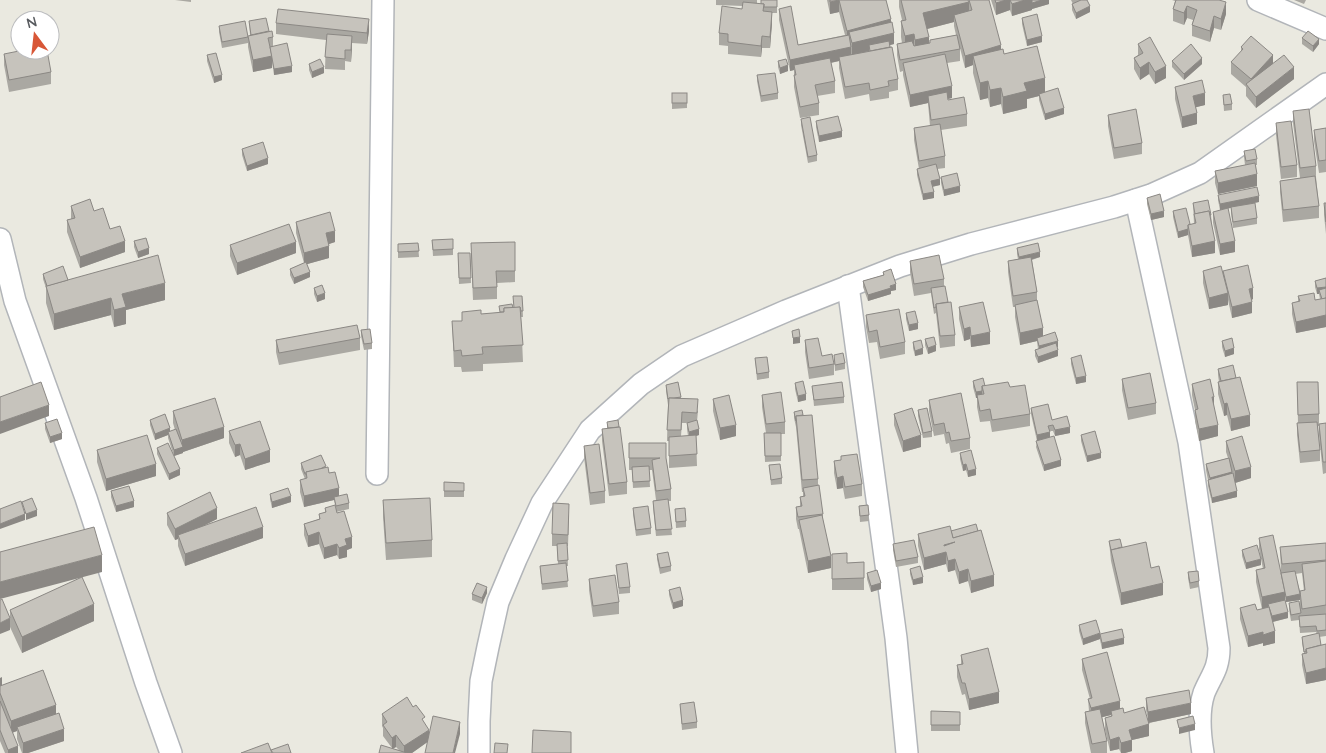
<svg xmlns="http://www.w3.org/2000/svg" width="1326" height="753" font-family="Quicksand,sans-serif">
<rect width="100%" height="100%" fill="#eae9e0"/>
<g fill="none" stroke-linecap="round" stroke-linejoin="round">
<g stroke="#b2b5b9" stroke-width="24">
<g id="street">
<polyline points="1258,0 1326,29"/>
<path d="M1136 200 1189 442 1219 648C1219 669 1211 676 1204 693 1198 711 1200 735 1203 753"/>
<polyline points="0,239 15,301 86,498 146,683 171,753"/>
<polyline points="848,286 896,638 907,753"/>
<polyline points="377,474 383,0"/>
<polyline points="479,753 479,721 481,681 488,647 498,602 516,559 542,503 590,430 641,384 682,356 786,311 900,266 971,244 1114,207 1151,195 1200,173 1326,84"/>
</g>
</g>
<use href="#street" stroke="#fff" stroke-width="21"/>
</g>
<g fill="#aaa8a2" fill-rule="evenodd">
<polygon points="175,0 191,0 191,2"/>
<polygon points="716,0 757,0 757,4 761,4 777,0 777,13 772,13 772,23 770,48 762,48 761,57 728,54 728,46 719,45 719,33 742,9 743,6 716,5"/>
<polygon points="827,0 886,0 891,22 894,44 890,45 898,79 898,90 889,92 889,98 870,101 869,94 845,99 839,68 839,61 831,63 835,81 835,93 817,96 819,103 819,115 800,118 794,87 794,70 790,71 779,20 779,9 798,45 845,35 839,12 830,14"/>
<path d="M899 0H968L969 11V0L1004 54 1045 93 1064 114 1045 120 1039 100V96L1027 99V108L1003 114 1001 104 990 107 988 98 980 100 973 73V65L965 68 960 48V61L947 63 952 98 948 99V100L967 114V126L941 130 945 156V168L937 169 940 185 932 187 934 198 923 200 917 175V169H919L914 140V128L930 126 928 103 910 107 903 75V71L900 72 897 55V44L902 43 901 37V21L902 20 899 7ZM954 22V26L956 35 930 40 929 44 927 29Z"/>
<polygon points="991,0 1049,0 1049,4 1032,9 1032,7 1032,10 1012,16 1010,10 996,15"/>
<polygon points="1071,0 1087,0 1090,12 1076,19 1072,10 1072,4 1073,4"/>
<polygon points="1172,0 1219,0 1226,14 1221,30 1214,28 1210,42 1192,36 1192,25 1193,20 1187,18 1184,25 1173,21 1173,9 1175,1"/>
<polygon points="1294,0 1306,0 1304,4"/>
<polygon points="1022,18 1042,42 1027,46 1022,24"/>
<polygon points="249,21 269,31 273,37 273,46 292,72 274,75 272,62 272,68 253,72 248,47 248,43 222,48 219,32 219,26 248,37 250,35"/>
<polygon points="276,23 369,31 367,44 352,43 351,62 345,61 345,70 325,69 326,40 276,34"/>
<polygon points="1302,38 1319,44 1313,52 1302,44"/>
<polygon points="1138,44 1166,78 1155,84 1149,74 1140,80 1134,69 1134,58 1138,55"/>
<polygon points="1241,47 1273,64 1294,79 1256,108 1246,96 1246,87 1231,74 1231,62 1241,52"/>
<polygon points="4,54 51,72 51,84 9,92 4,65"/>
<polygon points="207,55 222,80 214,83 207,61"/>
<polygon points="778,61 788,71 780,74 778,67"/>
<polygon points="1172,61 1202,64 1184,80 1172,67"/>
<polygon points="309,64 324,73 312,78 309,70"/>
<polygon points="757,75 778,93 778,99 761,102 757,81"/>
<polygon points="1175,87 1205,105 1196,107 1197,124 1182,128 1175,99"/>
<polygon points="672,93 687,93 687,108 672,109"/>
<polygon points="1223,95 1232,104 1232,110 1224,111"/>
<polygon points="1293,111 1316,166 1316,177 1319,206 1319,218 1283,222 1280,192 1280,181 1300,178 1293,123"/>
<polygon points="1108,115 1142,143 1142,154 1114,159 1108,126"/>
<polygon points="801,119 817,155 817,161 808,163 801,125"/>
<polygon points="816,121 842,137 819,142 816,127"/>
<polygon points="1276,123 1297,165 1297,177 1281,179 1276,135"/>
<polygon points="1326,128 1326,172 1319,173 1314,141 1314,130"/>
<polygon points="242,149 268,164 247,171 242,155"/>
<polygon points="1244,151 1257,159 1257,165 1256,165 1257,186 1218,194 1215,183 1215,171 1245,165 1244,157"/>
<polygon points="941,177 960,192 944,196 941,183"/>
<polygon points="1218,195 1259,202 1252,203 1257,218 1257,224 1233,228 1231,213 1231,208 1220,210 1218,200"/>
<polygon points="1147,198 1164,217 1151,220 1147,204"/>
<polygon points="1193,203 1211,215 1215,253 1192,257 1188,235 1178,238 1173,217 1173,211 1190,224 1194,224"/>
<polygon points="1324,203 1326,203 1326,234 1324,215"/>
<polygon points="71,206 94,211 110,229 125,252 80,268 67,232 67,220 71,219"/>
<polygon points="1213,212 1235,252 1220,255 1213,223"/>
<polygon points="296,222 335,242 329,244 329,258 307,264 310,277 294,284 290,275 290,269 304,263 296,233"/>
<polygon points="432,240 453,249 453,255 433,256"/>
<polygon points="134,241 149,254 138,258 134,247"/>
<polygon points="515,242 515,282 497,283 497,299 473,300 471,255"/>
<polygon points="418,243 419,257 398,258 398,244"/>
<polygon points="230,245 296,253 237,275 230,256"/>
<polygon points="1017,248 1040,257 1032,260 1037,292 1037,300 1043,336 1058,347 1057,347 1058,356 1038,363 1035,356 1035,350 1038,349 1037,341 1020,345 1015,317 1015,307 1013,307 1008,272 1008,261 1018,259 1017,254"/>
<polygon points="458,253 470,253 471,283 459,284"/>
<polygon points="910,261 944,279 944,286 955,335 955,346 940,348 936,313 934,314 931,293 914,296 910,272"/>
<polygon points="1203,271 1223,276 1223,271 1253,299 1251,300 1252,313 1232,318 1228,300 1228,305 1209,309 1203,283"/>
<polygon points="883,272 896,290 891,291 891,294 868,301 863,287 863,281 883,275"/>
<polygon points="43,274 68,280 165,300 126,310 126,324 114,327 111,315 54,330 46,303 46,288 43,279"/>
<polygon points="1326,278 1326,327 1296,333 1292,314 1292,303 1298,302 1298,296 1315,300 1320,299 1319,294 1317,294 1315,287 1315,281"/>
<polygon points="314,288 325,299 317,302 314,294"/>
<polygon points="522,296 523,317 521,317 523,362 483,364 483,371 462,372 461,367 454,367 452,321 462,321 462,312 481,314 500,313 514,308"/>
<polygon points="959,307 990,344 971,347 970,339 964,341 959,319"/>
<polygon points="906,313 918,329 909,331 906,319"/>
<polygon points="866,315 905,342 905,354 880,359 877,342 869,343 866,327"/>
<polygon points="361,330 372,343 372,349 364,350 361,336"/>
<polygon points="360,338 360,350 279,365 276,352 276,340"/>
<polygon points="925,339 936,351 928,354 925,345"/>
<polygon points="805,340 822,356 834,364 834,375 809,379 805,352"/>
<polygon points="1222,341 1234,354 1225,357 1222,347"/>
<polygon points="913,342 923,354 915,356 913,348"/>
<polygon points="834,355 845,363 845,369 835,371"/>
<polygon points="755,358 769,372 769,378 757,380"/>
<polygon points="1071,358 1086,382 1076,384 1071,364"/>
<polygon points="1218,369 1250,426 1231,431 1227,415 1224,416 1218,394 1218,382 1219,382 1218,375"/>
<polygon points="1122,379 1156,403 1156,414 1128,420 1122,390"/>
<polygon points="973,381 985,386 1010,387 1030,414 1030,426 992,432 990,421 980,422 977,407 977,398 976,398 973,387"/>
<polygon points="1297,382 1319,414 1319,424 1326,423 1326,473 1323,474 1319,435 1319,426 1318,426 1320,450 1320,461 1300,463 1297,435 1297,423 1298,423"/>
<polygon points="795,383 806,400 798,402 795,389"/>
<polygon points="1192,384 1218,436 1199,441 1195,421 1195,410 1192,395"/>
<path d="M666 385 681 397V398L698 411 697 421 699 435 696 436 697 466 669 468V441H667L668 405 666 391ZM682 423H687V429L688 436H681Z"/>
<polygon points="812,386 844,397 844,403 814,406"/>
<polygon points="762,395 785,422 785,434 781,434 781,461 765,462 764,433 766,433 762,407"/>
<polygon points="713,399 736,436 720,440 713,411"/>
<polygon points="929,400 970,438 970,449 951,453 949,443 946,444 944,434 934,436 929,411"/>
<polygon points="1031,408 1052,420 1070,433 1055,436 1053,431 1050,431 1050,437 1061,466 1044,471 1036,447 1037,441 1031,414"/>
<polygon points="918,410 932,431 932,437 923,438 918,416"/>
<polygon points="173,411 224,438 183,452 183,453 174,456 168,438 168,435 155,440 150,425 150,420 170,431 175,430 173,423"/>
<polygon points="794,412 818,479 818,486 823,514 823,520 831,568 808,573 799,529 798,529 796,519 796,507 800,507 800,497 803,496 803,492 802,492 796,427 794,418"/>
<polygon points="894,414 921,447 903,452 894,425"/>
<polygon points="607,422 627,482 627,494 609,496 602,441 602,429 607,429"/>
<polygon points="45,423 62,439 50,443 45,429"/>
<polygon points="229,431 270,462 245,470 240,455 235,457 229,443"/>
<polygon points="1081,435 1101,458 1087,462 1081,441"/>
<polygon points="1226,441 1251,478 1235,483 1237,497 1212,503 1208,486 1208,480 1206,470 1206,464 1228,458 1226,452"/>
<polygon points="629,443 666,458 671,489 671,501 668,501 672,535 656,536 653,507 653,501 656,500 652,470 649,470 650,487 633,488 632,470 629,470"/>
<polygon points="584,446 605,491 605,503 590,505 584,457"/>
<polygon points="157,448 180,475 169,480 157,454"/>
<polygon points="97,450 156,476 106,491 97,462"/>
<polygon points="960,453 976,475 968,477 966,470 963,471 960,459"/>
<polygon points="841,456 862,484 862,496 845,499 843,488 837,489 834,473 834,461 841,460"/>
<polygon points="301,463 326,467 329,473 339,496 349,503 349,509 336,512 352,548 347,550 347,557 339,559 337,555 324,559 319,544 308,547 304,535 304,524 319,519 319,514 325,513 325,508 336,509 334,500 304,507 300,492 300,480 305,479 301,469"/>
<polygon points="769,465 782,478 782,484 771,485"/>
<polygon points="444,482 464,483 464,497 444,497"/>
<polygon points="111,491 134,507 116,512 111,497"/>
<polygon points="270,494 291,502 272,508 270,499"/>
<polygon points="383,500 432,540 432,557 386,560 383,517"/>
<polygon points="868,505 869,521 860,522 859,506"/>
<polygon points="633,508 651,528 651,534 636,536 633,514"/>
<polygon points="675,509 686,521 686,527 676,528"/>
<polygon points="167,513 217,519 205,525 263,538 185,566 178,546 178,539 175,540 167,525"/>
<polygon points="569,515 568,546 567,546 568,566 566,566 568,587 542,590 540,566 558,564 557,546 552,546 552,534"/>
<polygon points="951,531 994,586 971,593 968,581 959,584 955,570 948,572 946,564 924,570 918,546 918,534"/>
<path d="M1259 538 1281 573 1280 547 1326 543V636L1319 637 1321 645 1326 644V680L1306 684 1302 665V654L1304 653 1302 643V637L1317 634 1316 632 1300 633 1299 620 1291 621 1289 609V603H1300V600L1286 602 1285 598 1288 618 1273 622 1275 643 1263 646V643L1248 647 1240 619V608L1257 610 1262 609 1256 582V570L1263 569 1259 549ZM1302 573 1304 591H1300L1295 574Z"/>
<polygon points="1109,541 1122,547 1151,568 1163,595 1121,605 1111,561"/>
<polygon points="893,544 918,557 918,563 896,567 893,550"/>
<polygon points="1242,550 1261,565 1246,569 1242,556"/>
<polygon points="657,554 671,566 671,571 660,574 657,559"/>
<polygon points="832,554 847,563 864,562 864,590 832,590"/>
<polygon points="616,565 630,587 630,593 619,594"/>
<polygon points="910,569 923,583 913,585 910,574"/>
<polygon points="1188,572 1199,581 1199,587 1190,589 1188,578"/>
<polygon points="867,573 881,589 871,592 867,579"/>
<polygon points="589,579 619,602 619,614 593,617 589,590"/>
<polygon points="669,590 683,606 673,609 669,595"/>
<polygon points="487,593 482,604 472,600 472,594"/>
<polygon points="10,610 94,621 22,653 10,627 10,630"/>
<polygon points="1079,625 1100,639 1083,645 1079,631"/>
<polygon points="1100,634 1124,644 1102,649 1100,640"/>
<polygon points="961,655 999,703 969,710 965,694 962,695 957,677 957,665 961,664"/>
<polygon points="1082,659 1124,713 1148,719 1146,710 1146,698 1191,714 1149,723 1149,736 1132,740 1132,751 1125,753 1121,753 1119,749 1110,751 1105,730 1105,718 1111,716 1111,715 1102,717 1107,741 1107,753 1091,753 1085,723 1085,712 1089,711 1088,699 1090,699 1082,670"/>
<polygon points="0,678 2,686 56,714 64,741 28,753 22,753 17,739 17,731 12,733 18,753 5,753 0,741"/>
<polygon points="680,704 697,722 697,728 682,730"/>
<polygon points="960,712 960,731 931,731 931,725"/>
<path d="M382 714 425 724 429 736 460 734 427 742 412 753H379L392 748 383 736V728L382 726ZM396 747 399 750 393 749Z"/>
</g>
<g fill="#8b8884">
<polygon points="839,0 839,12 830,14 830,2"/>
<polygon points="1006,0 1010,0 1010,10 996,15 996,3"/>
<polygon points="1025,0 1032,0 1032,10 1012,16 1012,4"/>
<polygon points="1042,0 1049,0 1049,4 1032,9 1032,3"/>
<polygon points="969,2 969,19 954,15 954,22 923,30 923,13"/>
<polygon points="1226,2 1226,14 1221,30 1221,19"/>
<polygon points="1090,6 1090,12 1076,19 1076,13"/>
<polygon points="1187,6 1187,18 1184,25 1184,13"/>
<polygon points="772,12 772,23 770,48 770,37"/>
<polygon points="1214,16 1214,28 1210,42 1210,31"/>
<polygon points="369,19 369,31 367,44 367,33"/>
<polygon points="891,19 891,31 849,32 849,42 847,42 847,31"/>
<polygon points="894,33 894,44 870,50 869,45 869,51 852,55 852,43"/>
<polygon points="914,34 914,51 905,53 905,36"/>
<polygon points="352,36 352,48 351,62 351,50"/>
<polygon points="762,36 762,48 761,57 761,46"/>
<polygon points="1042,36 1042,42 1027,46 1027,40"/>
<polygon points="929,37 929,54 915,57 915,40"/>
<polygon points="1319,39 1319,44 1313,52 1313,46"/>
<polygon points="1001,45 1001,57 973,56 973,65 965,68 965,56"/>
<polygon points="851,47 851,59 839,57 839,61 795,70 794,65 794,70 790,71 790,60"/>
<polygon points="1273,55 1273,66 1251,91 1251,79"/>
<polygon points="272,56 272,68 253,72 253,60"/>
<polygon points="1202,58 1202,64 1184,80 1184,74"/>
<polygon points="1149,62 1149,74 1140,80 1140,68"/>
<polygon points="788,65 788,71 780,74 780,68"/>
<polygon points="292,66 292,72 274,75 274,69"/>
<polygon points="1166,66 1166,78 1155,84 1155,72"/>
<polygon points="324,67 324,73 312,78 312,72"/>
<polygon points="1294,67 1294,79 1256,108 1256,97"/>
<polygon points="222,75 222,80 214,83 214,77"/>
<polygon points="1045,78 1045,95 1039,94 1039,96 1027,99 1027,108 1003,114 1003,97 1024,83"/>
<polygon points="988,81 988,98 980,100 980,83"/>
<polygon points="952,86 952,98 929,103 928,96 928,103 910,107 910,95"/>
<polygon points="1001,88 1001,104 990,107 990,90"/>
<polygon points="1205,93 1205,105 1193,108 1193,96"/>
<polygon points="1064,108 1064,114 1045,120 1045,114"/>
<polygon points="1197,113 1197,124 1182,128 1182,117"/>
<polygon points="842,131 842,137 819,142 819,136"/>
<polygon points="268,158 268,164 247,171 247,166"/>
<polygon points="1257,174 1257,186 1218,194 1218,183"/>
<polygon points="940,179 940,185 931,187 931,181"/>
<polygon points="960,186 960,192 944,196 944,190"/>
<polygon points="934,192 934,198 923,200 923,194"/>
<polygon points="1259,196 1259,202 1220,210 1220,204"/>
<polygon points="1164,211 1164,217 1151,220 1151,214"/>
<polygon points="1188,229 1188,235 1178,238 1178,232"/>
<polygon points="335,231 335,242 326,245 326,233"/>
<polygon points="125,241 125,252 80,268 80,257"/>
<polygon points="1215,241 1215,253 1192,257 1192,246"/>
<polygon points="1235,241 1235,252 1220,255 1220,244"/>
<polygon points="296,242 296,253 237,275 237,263"/>
<polygon points="329,246 329,258 304,265 304,253"/>
<polygon points="149,248 149,254 138,258 138,252"/>
<polygon points="1040,252 1040,257 1019,263 1019,257"/>
<polygon points="310,272 310,277 294,284 294,278"/>
<polygon points="165,283 165,300 126,310 126,324 114,327 114,310 122,294"/>
<polygon points="896,284 896,290 891,291 891,294 868,301 868,295"/>
<polygon points="1326,287 1326,292 1319,290 1319,294 1317,294 1317,288"/>
<polygon points="1253,288 1253,299 1249,301 1249,289"/>
<polygon points="325,293 325,299 317,302 317,296"/>
<polygon points="1228,293 1228,305 1209,309 1209,298"/>
<polygon points="111,298 111,315 54,330 54,314"/>
<polygon points="1252,302 1252,313 1232,318 1232,307"/>
<polygon points="1326,315 1326,327 1296,333 1296,322"/>
<polygon points="918,323 918,329 909,331 909,325"/>
<polygon points="970,327 970,339 964,341 964,329"/>
<polygon points="1043,328 1043,340 1037,338 1037,341 1020,345 1020,333"/>
<polygon points="990,332 990,344 971,347 971,336"/>
<polygon points="800,337 800,343 793,344 793,338"/>
<polygon points="1058,341 1058,347 1039,352 1039,346"/>
<polygon points="936,345 936,351 928,354 928,348"/>
<polygon points="923,348 923,354 915,356 915,351"/>
<polygon points="1234,348 1234,354 1225,357 1225,351"/>
<polygon points="1058,350 1058,356 1038,363 1038,357"/>
<polygon points="1086,376 1086,382 1076,384 1076,378"/>
<polygon points="982,391 982,397 977,395 977,398 976,398 976,392"/>
<polygon points="806,394 806,400 798,402 798,396"/>
<polygon points="1212,397 1214,397 1214,408"/>
<polygon points="1227,403 1227,415 1224,416 1224,404"/>
<polygon points="49,405 49,416 0,434 0,422"/>
<polygon points="1250,415 1250,426 1231,431 1231,419"/>
<polygon points="736,425 736,436 720,440 720,428"/>
<polygon points="1218,425 1218,436 1199,441 1199,429"/>
<polygon points="224,427 224,438 183,452 183,453 174,456 174,450 182,447 182,440"/>
<polygon points="1070,427 1070,433 1055,436 1055,430"/>
<polygon points="170,428 170,434 168,432 168,435 155,440 155,434"/>
<polygon points="699,429 699,435 689,438 689,432"/>
<polygon points="1050,432 1050,438 1037,441 1037,435"/>
<polygon points="62,433 62,439 50,443 50,437"/>
<polygon points="921,435 921,447 903,452 903,441"/>
<polygon points="240,444 240,455 235,457 235,445"/>
<polygon points="270,450 270,462 245,470 245,459"/>
<polygon points="1101,453 1101,458 1087,462 1087,456"/>
<polygon points="1061,460 1061,466 1044,471 1044,465"/>
<polygon points="156,464 156,476 106,491 106,479"/>
<polygon points="966,464 966,470 963,471 963,465"/>
<polygon points="1251,467 1251,478 1235,483 1235,471"/>
<polygon points="180,469 180,475 169,480 169,474"/>
<polygon points="976,469 976,475 968,477 968,471"/>
<polygon points="1232,472 1232,478 1210,484 1210,478"/>
<polygon points="843,476 843,488 837,489 837,478"/>
<polygon points="339,488 339,499 334,497 334,500 304,507 304,496"/>
<polygon points="1237,491 1237,497 1212,503 1212,498"/>
<polygon points="291,496 291,502 272,508 272,502"/>
<polygon points="134,501 134,507 116,512 116,506"/>
<polygon points="217,508 217,519 179,538 178,535 178,539 175,540 175,529"/>
<polygon points="37,510 37,516 26,520 26,514"/>
<polygon points="25,514 25,520 0,529 0,524"/>
<polygon points="263,527 263,538 185,566 185,554"/>
<polygon points="319,532 319,544 308,547 308,536"/>
<polygon points="352,537 352,548 347,550 347,557 339,559 339,548 345,539"/>
<polygon points="337,544 337,555 324,559 324,548"/>
<polygon points="946,552 946,564 924,570 924,558"/>
<polygon points="102,555 102,572 0,599 0,582"/>
<polygon points="831,556 831,568 808,573 808,561"/>
<polygon points="955,559 955,570 948,572 948,561"/>
<polygon points="1261,559 1261,565 1246,569 1246,563"/>
<polygon points="968,569 968,581 959,584 959,572"/>
<polygon points="994,575 994,586 971,593 971,581"/>
<polygon points="923,577 923,583 913,585 913,580"/>
<polygon points="881,583 881,589 871,592 871,586"/>
<polygon points="1163,583 1163,595 1121,605 1121,593"/>
<polygon points="487,587 487,593 482,604 482,598"/>
<polygon points="1285,592 1285,604 1268,604 1268,607 1262,609 1262,597"/>
<polygon points="1300,594 1300,600 1286,602 1286,597"/>
<polygon points="683,600 683,606 673,609 673,603"/>
<polygon points="94,604 94,621 22,653 22,637"/>
<polygon points="1288,612 1288,618 1272,622 1272,616"/>
<polygon points="10,618 10,630 0,634 0,623"/>
<polygon points="1275,631 1275,643 1263,646 1263,635"/>
<polygon points="1263,632 1263,643 1248,647 1248,636"/>
<polygon points="1100,633 1100,639 1083,645 1083,639"/>
<polygon points="1124,638 1124,644 1102,649 1102,643"/>
<polygon points="1326,668 1326,680 1306,684 1306,673"/>
<polygon points="2,677 2,689 0,690 0,678"/>
<polygon points="999,692 999,703 969,710 969,699"/>
<polygon points="1120,701 1120,712 1111,711 1111,715 1091,720 1091,708"/>
<polygon points="1191,703 1191,714 1148,723 1148,712"/>
<polygon points="56,705 56,716 17,727 17,731 11,733 11,721"/>
<polygon points="460,722 460,734 455,753 453,753"/>
<polygon points="1149,724 1149,736 1132,740 1132,751 1125,753 1121,753 1121,743 1129,730"/>
<polygon points="1195,724 1195,730 1179,734 1179,728"/>
<polygon points="64,729 64,741 28,753 23,753 23,743"/>
<polygon points="429,730 429,741 412,753 404,753 404,746"/>
<polygon points="396,735 396,747 392,749 392,738"/>
<polygon points="1119,737 1119,749 1110,751 1110,740"/>
<polygon points="18,746 18,753 8,753 8,750"/>
</g>
<g fill="#c6c3bc" stroke="#8b8884" fill-rule="evenodd">
<polygon points="761,0 777,0 777,7 764,7 764,4 761,4"/>
<polygon points="830,0 886,0 891,19 847,31 839,0 830,2"/>
<polygon points="901,0 968,0 969,2 923,13 929,37 915,40 914,34 905,36 901,21 906,20"/>
<polygon points="969,0 989,0 1001,45 965,56 954,15 972,10"/>
<polygon points="995,0 1006,0 996,3"/>
<polygon points="1010,0 1025,0 1012,4"/>
<polygon points="1032,0 1042,0 1032,3"/>
<polygon points="1081,0 1087,0 1090,6 1076,13 1072,4"/>
<polygon points="1176,0 1219,0 1226,2 1221,19 1214,16 1210,31 1192,25 1197,10 1187,6 1184,13 1173,9"/>
<polygon points="743,2 764,4 763,11 772,12 770,37 762,36 761,46 728,42 728,34 719,33 722,6 742,9"/>
<polygon points="791,6 798,45 849,35 851,47 790,60 779,9"/>
<polygon points="278,9 369,19 367,33 276,23"/>
<polygon points="1037,14 1042,36 1027,40 1022,18"/>
<polygon points="266,18 269,31 251,35 249,21"/>
<polygon points="245,21 248,37 222,42 219,26"/>
<polygon points="892,22 894,33 852,43 849,32"/>
<polygon points="272,31 273,37 268,38 272,56 253,60 248,36"/>
<polygon points="1308,31 1319,39 1313,46 1302,38"/>
<polygon points="327,34 352,36 351,50 345,50 345,59 325,57"/>
<polygon points="957,35 960,49 900,60 897,44 912,41 914,46 930,43 930,40"/>
<polygon points="1251,36 1273,55 1251,79 1231,62 1243,49 1241,47"/>
<polygon points="1150,37 1166,66 1155,72 1149,62 1140,68 1134,58 1143,53 1138,44"/>
<polygon points="889,41 890,47 870,51 869,45"/>
<polygon points="287,43 292,66 274,69 270,47"/>
<polygon points="1191,44 1202,58 1184,74 1172,61"/>
<polygon points="1037,46 1045,78 1024,83 1027,91 1003,97 1001,88 990,90 988,81 980,83 973,56 1003,49 1004,54"/>
<polygon points="892,47 898,79 888,81 889,86 870,90 869,83 845,87 839,57"/>
<polygon points="24,50 47,50 51,72 9,80 4,54"/>
<polygon points="216,53 222,75 214,77 207,55"/>
<polygon points="945,54 952,86 910,95 903,63"/>
<polygon points="1284,55 1294,67 1256,97 1246,84"/>
<polygon points="830,58 835,81 815,85 819,103 800,107 794,75 796,75 794,65"/>
<polygon points="320,59 324,67 312,72 309,64"/>
<polygon points="786,59 788,65 780,68 778,61"/>
<polygon points="775,73 778,93 761,96 757,75"/>
<polygon points="1202,80 1205,93 1193,96 1197,113 1182,117 1175,87"/>
<polygon points="1058,88 1064,108 1045,114 1039,94"/>
<polygon points="947,92 948,100 964,97 967,114 931,120 928,96"/>
<rect x="672" y="93" width="15" height="10"/>
<polygon points="1230,94 1232,104 1224,105 1223,95"/>
<polygon points="1136,109 1142,143 1114,148 1108,115"/>
<polygon points="1309,109 1316,166 1300,168 1293,111"/>
<polygon points="838,116 842,131 819,136 816,121"/>
<polygon points="810,117 817,155 808,157 801,119"/>
<polygon points="1291,121 1297,165 1281,167 1276,123"/>
<polygon points="940,124 945,156 919,161 914,128"/>
<polygon points="1326,128 1326,160 1319,161 1314,130"/>
<polygon points="263,142 268,158 247,166 242,149"/>
<polygon points="1255,149 1257,159 1246,161 1244,151"/>
<polygon points="1255,163 1257,174 1218,183 1215,171"/>
<polygon points="936,164 940,179 931,181 934,192 923,194 917,169"/>
<polygon points="957,173 960,186 944,190 941,177"/>
<polygon points="1315,176 1319,206 1283,210 1280,181"/>
<polygon points="1257,187 1259,196 1220,204 1218,195"/>
<polygon points="1160,194 1164,211 1151,214 1147,198"/>
<polygon points="90,199 94,211 103,208 110,229 120,226 125,241 80,257 67,220 75,218 71,206"/>
<polygon points="1208,200 1211,215 1210,215 1209,211 1195,214 1193,203"/>
<polygon points="1255,203 1257,218 1233,222 1231,207"/>
<polygon points="1324,203 1326,203 1326,222"/>
<polygon points="1186,208 1190,224 1188,225 1188,229 1178,232 1173,211"/>
<polygon points="1228,208 1235,241 1220,244 1213,212"/>
<polygon points="1209,211 1215,241 1192,246 1188,225 1196,223 1194,214"/>
<polygon points="330,212 335,231 326,233 329,246 304,253 296,222"/>
<polygon points="289,224 296,242 237,263 230,245"/>
<polygon points="146,238 149,248 138,252 134,241"/>
<polygon points="453,239 453,249 433,250 432,240"/>
<polygon points="515,242 515,271 496,271 497,287 473,288 471,243"/>
<polygon points="418,243 419,251 398,252 398,244"/>
<polygon points="1038,243 1040,252 1019,257 1017,248"/>
<polygon points="458,253 470,253 471,278 459,278"/>
<polygon points="158,255 165,283 122,294 126,307 114,310 111,298 54,314 46,286"/>
<polygon points="939,255 944,279 914,284 910,261"/>
<polygon points="1031,257 1037,292 1013,296 1008,261"/>
<polygon points="306,262 310,272 294,278 290,269"/>
<polygon points="1248,265 1253,288 1249,289 1252,302 1232,307 1223,271"/>
<polygon points="63,266 68,280 47,286 43,274"/>
<polygon points="1221,266 1228,293 1209,298 1203,271"/>
<polygon points="891,269 896,284 890,286 891,288 868,295 863,281 884,275 883,272"/>
<polygon points="1326,278 1326,287 1317,288 1315,281"/>
<polygon points="322,285 325,293 317,296 314,288"/>
<polygon points="945,286 948,302 936,304 936,307 934,308 931,288"/>
<polygon points="1326,288 1326,298 1322,299 1319,290"/>
<polygon points="1314,293 1315,300 1326,298 1326,315 1296,322 1292,303 1300,301 1298,296"/>
<polygon points="513,296 522,296 523,311 521,311 520,307 514,308"/>
<polygon points="1037,300 1043,328 1020,333 1015,305"/>
<polygon points="951,302 955,335 940,336 936,304"/>
<polygon points="983,302 990,332 971,336 970,327 964,329 959,307"/>
<polygon points="512,304 513,308 504,308 504,312 500,312 499,306"/>
<polygon points="520,307 523,345 482,347 483,354 462,356 461,350 454,351 452,321 462,321 462,312 481,310 481,314 504,312 504,308"/>
<polygon points="899,309 905,342 880,347 877,330 869,332 866,315"/>
<polygon points="915,311 918,323 909,325 906,313"/>
<polygon points="357,325 360,338 279,353 276,340"/>
<polygon points="370,329 372,343 364,344 361,330"/>
<polygon points="799,329 800,337 793,338 792,331"/>
<polygon points="1055,332 1058,341 1039,346 1037,338"/>
<polygon points="934,337 936,345 928,348 925,339"/>
<polygon points="818,338 822,356 832,354 834,364 809,368 805,340"/>
<polygon points="1232,338 1234,348 1225,351 1222,341"/>
<polygon points="921,340 923,348 915,351 913,342"/>
<polygon points="1056,343 1058,350 1038,357 1035,350"/>
<polygon points="843,353 845,363 835,365 834,355"/>
<polygon points="1081,355 1086,376 1076,378 1071,358"/>
<polygon points="767,357 769,372 757,374 755,358"/>
<polygon points="1233,365 1236,378 1221,381 1218,369"/>
<polygon points="1150,373 1156,403 1128,408 1122,379"/>
<polygon points="1240,377 1250,415 1231,419 1227,403 1224,404 1218,382"/>
<polygon points="983,378 985,386 982,386 982,391 976,392 973,381"/>
<polygon points="1210,379 1214,397 1212,397 1218,425 1199,429 1195,410 1198,409 1192,384"/>
<polygon points="803,381 806,394 798,396 795,383"/>
<polygon points="41,382 49,405 0,422 0,397"/>
<polygon points="678,382 681,397 674,398 669,398 668,399 666,385"/>
<polygon points="842,382 844,397 814,400 812,386"/>
<polygon points="1008,382 1010,387 1025,385 1030,414 992,420 990,409 980,411 977,395 984,394 982,386"/>
<polygon points="1297,382 1318,382 1319,414 1298,415"/>
<polygon points="781,392 785,422 766,424 762,395"/>
<polygon points="961,393 970,438 951,441 949,432 946,433 944,423 934,425 929,400"/>
<polygon points="729,395 736,425 720,428 713,399"/>
<polygon points="215,398 224,427 182,440 173,411"/>
<polygon points="669,398 698,399 697,413 682,412 681,430 667,430"/>
<polygon points="1048,404 1052,420 1067,416 1070,427 1055,430 1053,425 1048,426 1050,432 1037,435 1031,408"/>
<polygon points="912,408 921,435 903,441 894,414"/>
<polygon points="927,408 932,431 923,433 918,410"/>
<polygon points="802,410 803,415 796,416 796,421 794,412"/>
<polygon points="165,414 170,428 155,434 150,420"/>
<polygon points="812,415 818,479 802,480 796,416"/>
<polygon points="57,419 62,433 50,437 45,423"/>
<polygon points="618,420 619,427 608,428 607,422"/>
<polygon points="697,420 699,429 689,432 687,423"/>
<polygon points="260,421 270,450 245,459 240,444 235,445 229,431"/>
<polygon points="1317,422 1320,450 1300,452 1297,423"/>
<polygon points="1326,423 1326,462 1323,462 1319,424"/>
<polygon points="620,427 627,482 609,484 602,429"/>
<polygon points="176,429 183,447 174,450 168,432"/>
<polygon points="1095,431 1101,453 1087,456 1081,435"/>
<polygon points="764,433 781,433 781,456 765,456"/>
<polygon points="147,435 156,464 106,479 97,450"/>
<polygon points="696,435 697,454 669,456 669,437"/>
<polygon points="1054,436 1061,460 1044,465 1036,441"/>
<polygon points="1242,436 1251,467 1235,471 1226,441"/>
<polygon points="168,443 180,469 169,474 157,448"/>
<polygon points="629,443 666,443 666,458 671,489 656,491 652,460 660,458 629,458"/>
<polygon points="599,444 605,491 590,493 584,446"/>
<polygon points="971,450 976,469 968,471 966,464 963,465 960,453"/>
<polygon points="857,454 862,484 845,487 843,476 837,478 834,461 841,460 841,456"/>
<polygon points="321,455 326,466 320,469 306,472 306,474 305,474 301,463"/>
<polygon points="1229,458 1232,472 1210,478 1206,464"/>
<polygon points="780,464 782,478 771,480 769,465"/>
<polygon points="649,466 650,481 633,482 632,467"/>
<polygon points="328,467 329,473 335,472 339,488 304,496 300,480 307,478 306,472"/>
<polygon points="1233,473 1237,491 1212,498 1208,480"/>
<polygon points="444,482 464,483 464,491 444,491"/>
<polygon points="819,485 823,514 798,517 796,507 802,506 800,497 805,496 803,488"/>
<polygon points="129,486 134,501 116,506 111,491"/>
<polygon points="288,488 291,496 272,502 270,494"/>
<polygon points="210,492 217,508 175,529 167,513"/>
<polygon points="347,494 349,503 336,506 334,497"/>
<polygon points="32,498 37,510 26,514 22,502"/>
<polygon points="430,498 432,540 386,543 383,500"/>
<polygon points="668,499 672,529 656,530 653,501"/>
<polygon points="21,501 25,514 0,524 0,509"/>
<polygon points="553,503 569,504 568,535 552,534"/>
<polygon points="335,505 337,513 344,511 352,537 345,539 347,545 339,548 337,544 324,548 319,532 308,536 304,524 320,519 319,514 326,512 325,508"/>
<polygon points="868,505 869,515 860,516 859,506"/>
<polygon points="648,506 651,528 636,530 633,508"/>
<polygon points="256,507 263,527 185,554 178,535"/>
<polygon points="685,508 686,521 676,522 675,509"/>
<polygon points="822,515 831,556 808,561 799,520"/>
<polygon points="976,524 978,531 953,538 951,531"/>
<path d="M950 526 953 538 981 530 994 575 971 581 968 569 959 572 955 559 948 561 946 552 924 558 918 534ZM955 542 944 546V545Z"/>
<polygon points="94,527 102,555 0,582 0,552"/>
<polygon points="1273,535 1285,592 1262,597 1256,570 1265,568 1259,538"/>
<polygon points="1120,539 1122,547 1111,550 1109,541"/>
<polygon points="914,540 918,557 896,561 893,544"/>
<polygon points="1146,542 1151,568 1159,566 1163,583 1121,593 1111,550"/>
<polygon points="567,543 568,560 558,561 557,544"/>
<polygon points="1326,543 1326,560 1282,564 1280,547"/>
<polygon points="1257,545 1261,559 1246,563 1242,550"/>
<polygon points="668,552 671,566 660,568 657,554"/>
<polygon points="847,553 847,563 864,562 864,578 832,579 832,554"/>
<polygon points="1326,561 1326,605 1302,609 1300,591 1305,590 1302,564"/>
<polygon points="566,563 568,581 542,584 540,566"/>
<polygon points="627,563 630,587 619,588 616,565"/>
<polygon points="920,566 923,577 913,580 910,569"/>
<polygon points="877,570 881,583 871,586 867,573"/>
<polygon points="1198,571 1199,581 1190,583 1188,572"/>
<polygon points="1295,571 1300,594 1286,597 1281,573"/>
<polygon points="615,575 619,602 593,606 589,579"/>
<polygon points="82,577 94,604 22,637 10,610"/>
<polygon points="477,583 487,587 482,598 472,594"/>
<polygon points="680,587 683,600 673,603 669,590"/>
<polygon points="2,599 10,618 0,623 0,600"/>
<polygon points="1285,600 1288,612 1272,616 1268,604"/>
<polygon points="1299,601 1301,613 1291,615 1289,603"/>
<polygon points="1255,604 1257,610 1269,607 1275,631 1263,635 1263,632 1248,636 1240,608"/>
<polygon points="1326,614 1326,630 1317,631 1316,626 1300,627 1299,616"/>
<polygon points="1096,620 1100,633 1083,639 1079,625"/>
<polygon points="1122,629 1124,638 1102,643 1100,634"/>
<polygon points="1319,633 1321,645 1306,649 1306,651 1304,652 1302,637"/>
<polygon points="1326,644 1326,668 1306,673 1302,654 1307,653 1306,649"/>
<polygon points="988,648 999,692 969,699 965,683 962,683 957,665 963,664 961,655"/>
<polygon points="1107,652 1120,701 1091,708 1088,699 1092,698 1082,659"/>
<polygon points="43,670 56,705 11,721 0,693 0,686"/>
<polygon points="1189,690 1191,703 1148,712 1146,698"/>
<polygon points="407,697 413,707 416,705 425,717 422,719 429,730 404,746 396,735 392,738 383,725 387,722 382,714"/>
<polygon points="0,701 18,746 8,750 0,730"/>
<polygon points="694,702 697,722 682,724 680,704"/>
<polygon points="1144,707 1149,724 1129,730 1132,740 1121,743 1119,737 1110,740 1105,718 1112,716 1111,711 1123,708 1124,713"/>
<polygon points="1100,709 1107,741 1092,744 1085,712"/>
<polygon points="931,711 960,712 960,725 931,725"/>
<polygon points="59,713 64,729 23,743 17,727"/>
<polygon points="433,716 460,722 453,753 425,753"/>
<polygon points="1193,716 1195,724 1179,728 1177,720"/>
<polygon points="533,730 571,732 571,753 532,753"/>
<polygon points="268,743 272,753 241,753"/>
<polygon points="495,743 508,744 507,753 494,753"/>
<polygon points="288,744 291,753 273,753 271,750"/>
<polygon points="381,745 407,753 379,753"/>
</g>
<g transform="translate(35 35) rotate(345)"><circle r="24" fill="#ffffff" stroke="#bcbdbf"/>
<path d="M0-4L9 19L0 12L-9 19Z" fill="#d85737"/>
<text y="-8" font-size="14" font-weight="bold" text-anchor="middle" fill="#585b5f">N</text>
</g>
</svg>
